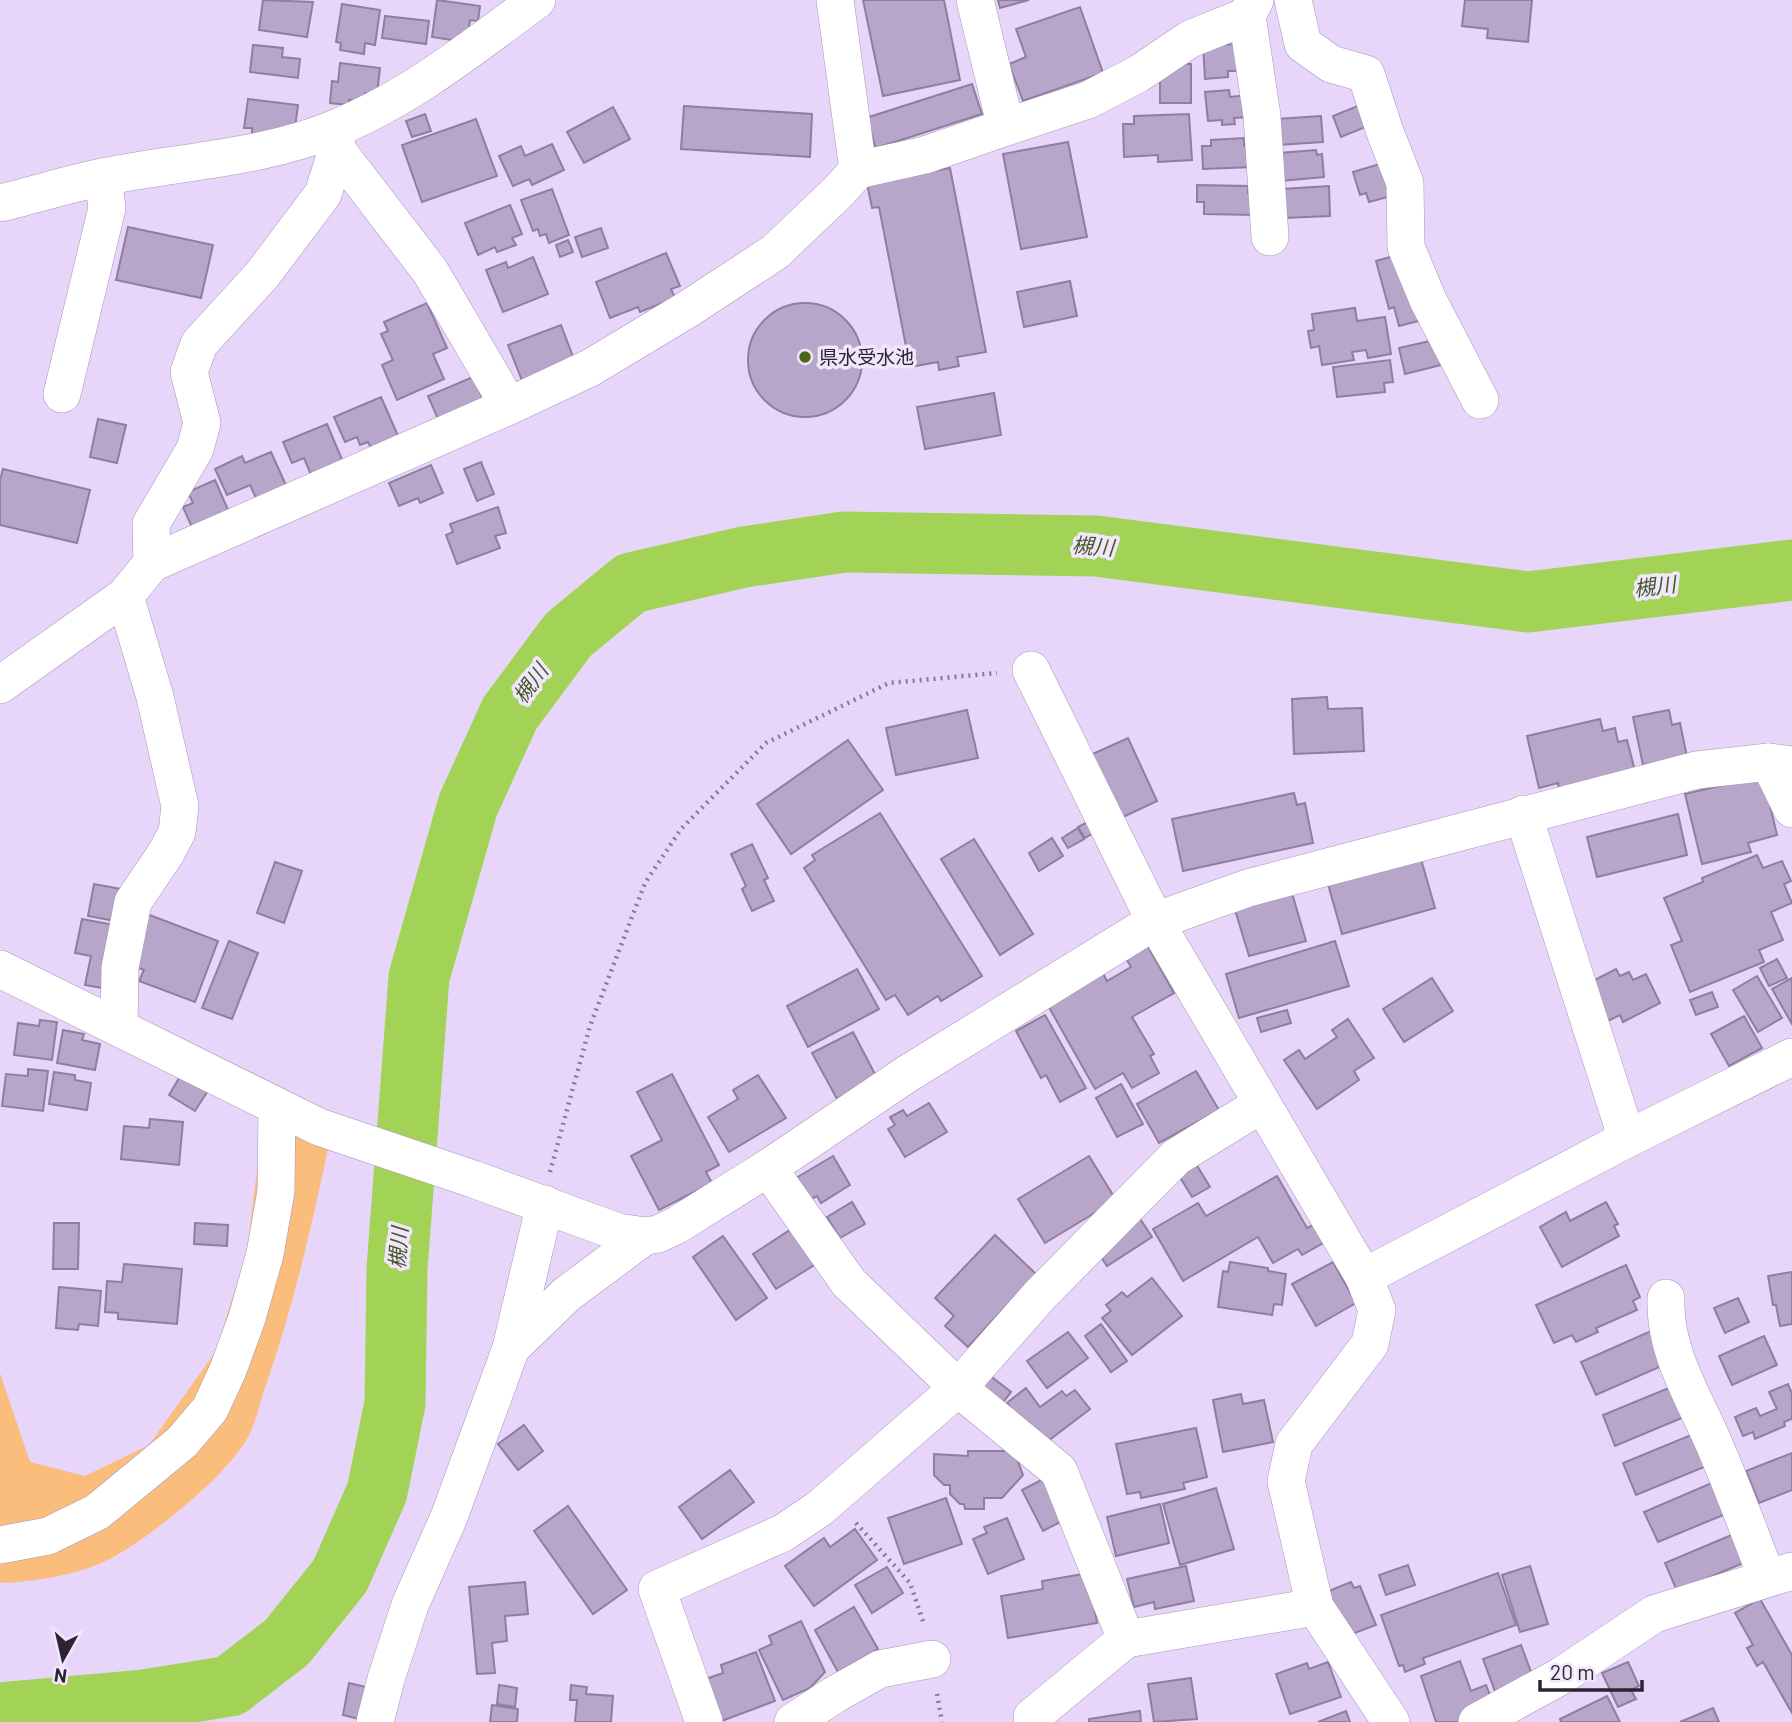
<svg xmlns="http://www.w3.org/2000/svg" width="1792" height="1722" font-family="Barlow,'Noto Sans JP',sans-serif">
<rect width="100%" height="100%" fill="#e8d6fa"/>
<path fill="#fabd7b" d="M262 1130 329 1144C312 1225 294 1304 267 1382 260 1400 256 1425 245 1442 222 1480 140 1547 99 1564 69 1576 32 1582 0 1583V1373L30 1462 85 1476 149 1445 216 1351 247 1251Z"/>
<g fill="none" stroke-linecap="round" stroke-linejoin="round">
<polyline stroke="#a2d357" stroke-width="61" points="0,1713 143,1700 230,1686 287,1642 340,1576 377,1492 395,1403 397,1269 419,977 468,805 510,713 568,635 631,583 744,557 844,542 1096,546 1528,602 1792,570"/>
</g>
<g fill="#b7a6c9" stroke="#8f7e9f" stroke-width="2">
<polygon points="263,0 313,2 307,37 259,30"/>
<polygon points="437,0 480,6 478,21 470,20 468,35 460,34 459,41 432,37"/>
<polygon points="863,0 944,0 960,80 883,96"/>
<polygon points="998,0 1029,0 1000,8"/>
<polygon points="1465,0 1532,0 1528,42 1487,38 1488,29 1462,26"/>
<polygon points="342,4 380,10 375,45 365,43 364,54 340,50 341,43 336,42"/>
<polygon points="1080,7 1103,73 1023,101 1009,64 1026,57 1016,29"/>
<polygon points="385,16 429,21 426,44 382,38"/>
<polygon points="1245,44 1246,71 1228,71 1228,77 1205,79 1203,45"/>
<polygon points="253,45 283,48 282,57 300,59 298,78 250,72"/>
<polygon points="340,63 380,68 377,94 365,93 363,102 349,100 349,105 330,103 332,81 338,82"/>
<polygon points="1160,63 1191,64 1191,103 1160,103"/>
<polygon points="972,84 982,114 876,148 866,118"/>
<polygon points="1229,90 1230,97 1248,95 1250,117 1234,118 1235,124 1222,125 1222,120 1208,121 1205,92"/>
<polygon points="248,99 298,105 294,135 252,134 252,128 244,128"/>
<polygon points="1360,105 1368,126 1341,137 1333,116"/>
<polygon points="684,106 812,114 810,157 681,149"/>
<polygon points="613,107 630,139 584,163 567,132"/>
<polygon points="425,114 431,131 412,137 406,121"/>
<polygon points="1189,114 1192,160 1158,162 1158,155 1124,157 1123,124 1134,124 1134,116"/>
<polygon points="1321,116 1323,142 1278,145 1276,119"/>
<polygon points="476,119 497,176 422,202 402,145"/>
<polygon points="1244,138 1244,146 1253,146 1254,167 1203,169 1202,146 1211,146 1211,140"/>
<polygon points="1068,142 1087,237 1021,249 1003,154"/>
<polygon points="552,144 564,170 532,185 529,179 513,186 499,156 521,146 525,156"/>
<polygon points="1316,150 1317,155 1322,154 1324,177 1281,181 1279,153"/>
<polygon points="1390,161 1391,196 1369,202 1366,193 1360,195 1353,172"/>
<polygon points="950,168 986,352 957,357 959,366 939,370 938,362 910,367 879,207 872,208 867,183"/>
<polygon points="1197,185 1248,186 1248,193 1257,193 1256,215 1204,214 1204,202 1197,202"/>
<polygon points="1329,186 1330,216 1284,218 1282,189"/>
<polygon points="552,189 569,235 549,243 546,234 540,236 538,229 533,231 521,200"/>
<polygon points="510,205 522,234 512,238 516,245 497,252 495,247 478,255 465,223"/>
<polygon points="128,227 213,245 201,298 116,280"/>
<polygon points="601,228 608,248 582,257 575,237"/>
<polygon points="568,240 573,252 560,257 556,245"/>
<polygon points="666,253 680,286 671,289 675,298 640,312 638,307 610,318 596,282"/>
<polygon points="1397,255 1426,319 1399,326 1394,307 1389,309 1376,261"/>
<polygon points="533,257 548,294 503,312 486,270 506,262 508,268"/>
<polygon points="1070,281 1077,316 1024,327 1017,292"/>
<circle cx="805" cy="360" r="57"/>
<polygon points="427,303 447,348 433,354 444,379 397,400 382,365 393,360 381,334 388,331 384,322"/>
<polygon points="1355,308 1357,321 1385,317 1391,354 1368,358 1366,350 1352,352 1354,360 1322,365 1319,346 1311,348 1308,331 1314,330 1312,314"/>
<polygon points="561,325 575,362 523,383 508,345"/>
<polygon points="1439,339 1445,364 1405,374 1399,348"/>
<polygon points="1390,360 1393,382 1384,383 1385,392 1337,397 1333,367"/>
<polygon points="473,377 486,406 441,426 428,396"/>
<polygon points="994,393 1001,435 925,449 917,407"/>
<polygon points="381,397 399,438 372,450 368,442 360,445 357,437 345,442 334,417"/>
<polygon points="98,419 126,425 117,463 90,457"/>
<polygon points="327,424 343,462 311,475 304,458 292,463 283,442"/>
<polygon points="271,452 289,492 256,498 250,485 227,495 215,469 242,456 245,463"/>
<polygon points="481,462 494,494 477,501 464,469"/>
<polygon points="431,465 443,493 420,503 418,498 399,506 389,483"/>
<polygon points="3,469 90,490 77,543 0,525 0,480"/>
<polygon points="215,480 232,519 195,534 183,507 193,503 188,492"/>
<polygon points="498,507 506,533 495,536 500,548 457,564 446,535 453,532 450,524"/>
<polygon points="1327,697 1328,709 1362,708 1364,751 1294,754 1292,699"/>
<polygon points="967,710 978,758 896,775 886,728"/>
<polygon points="1669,710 1672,725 1680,723 1687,757 1643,765 1633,717"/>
<polygon points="1600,719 1603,731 1615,728 1618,742 1627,740 1635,771 1559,790 1558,783 1539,788 1527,736"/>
<polygon points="1128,738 1157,801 1119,819 1086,757"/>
<polygon points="848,740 883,790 791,854 757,804"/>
<polygon points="1763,776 1777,835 1748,843 1751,852 1702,864 1685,794"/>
<polygon points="1294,793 1297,805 1305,803 1313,843 1183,871 1172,819"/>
<polygon points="880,813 982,976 941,1001 938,996 908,1015 895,995 886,1000 804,868 815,860 812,855"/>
<polygon points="1678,814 1687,855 1597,877 1587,837"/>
<polygon points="1091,820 1097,831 1085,838 1078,827"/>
<polygon points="1078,828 1084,839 1068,848 1062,838"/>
<polygon points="1052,838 1063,856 1039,871 1029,853"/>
<polygon points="974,839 1033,934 1000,955 941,859"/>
<polygon points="752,844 768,878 764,880 774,901 752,911 742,889 746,886 731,854"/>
<polygon points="1757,855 1763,868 1782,861 1791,881 1784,884 1792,903 1771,912 1783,940 1759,950 1764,962 1690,992 1671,945 1682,941 1664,898 1703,882 1702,878"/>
<polygon points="1421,859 1435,908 1342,934 1328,884"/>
<polygon points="275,862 302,871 284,923 257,913"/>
<polygon points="94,884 132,891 126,923 88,916"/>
<polygon points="1292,893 1306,941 1249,956 1235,910"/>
<polygon points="147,914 218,941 195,1002 139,981 144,970 129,964"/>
<polygon points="82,919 120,926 108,989 85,985 91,956 75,953"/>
<polygon points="229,941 258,953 232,1019 202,1008"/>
<polygon points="1335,941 1349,986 1239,1018 1226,974"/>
<polygon points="1146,943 1174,993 1132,1017 1154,1054 1150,1056 1159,1073 1132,1088 1123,1073 1095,1089 1046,1002 1101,970 1107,981 1131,967 1124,955"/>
<polygon points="1777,959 1787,978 1769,986 1760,968"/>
<polygon points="857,969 879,1009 808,1047 787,1006"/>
<polygon points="1616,969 1620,976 1629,972 1633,980 1646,974 1660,1003 1623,1022 1620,1015 1602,1024 1583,986"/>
<polygon points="1757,976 1782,1018 1758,1032 1733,990"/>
<polygon points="1432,978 1453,1011 1404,1042 1383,1009"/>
<polygon points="1792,978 1792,1024 1772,989"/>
<polygon points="1712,992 1718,1007 1696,1015 1690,1000"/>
<polygon points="1287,1010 1291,1023 1261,1032 1257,1018"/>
<polygon points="1045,1015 1086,1088 1060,1102 1046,1075 1041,1078 1016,1031"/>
<polygon points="1744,1016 1762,1048 1729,1066 1711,1034"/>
<polygon points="1348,1019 1374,1058 1354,1071 1359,1080 1317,1109 1284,1060 1299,1050 1305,1059 1337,1037 1332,1030"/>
<polygon points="40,1020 57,1022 52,1060 14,1055 18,1023 39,1026"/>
<polygon points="63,1030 84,1034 82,1040 100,1044 95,1070 57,1063"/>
<polygon points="853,1032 877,1078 837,1099 812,1053"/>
<polygon points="28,1069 48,1071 43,1111 2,1106 6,1074 28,1076"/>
<polygon points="1196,1071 1219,1110 1159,1143 1137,1104"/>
<polygon points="54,1072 75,1075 75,1080 91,1083 87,1110 49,1104"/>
<polygon points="182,1073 209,1089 195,1111 169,1095"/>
<polygon points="672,1074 719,1165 706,1172 712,1183 659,1210 631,1156 662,1140 637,1092"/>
<polygon points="758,1075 786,1118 729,1152 708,1117 738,1099 733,1090"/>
<polygon points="1121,1084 1143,1124 1117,1137 1096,1098"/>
<polygon points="929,1103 947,1132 905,1157 888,1129 895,1125 890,1117 903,1110 907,1116"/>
<polygon points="150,1119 183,1122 179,1165 121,1159 124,1126 149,1128"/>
<polygon points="833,1156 850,1185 821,1203 817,1196 804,1203 791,1181"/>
<polygon points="1089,1156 1116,1200 1045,1243 1018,1199"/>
<polygon points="1193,1159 1210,1187 1192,1197 1175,1169"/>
<polygon points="1277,1176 1307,1228 1315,1224 1325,1242 1302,1255 1298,1249 1273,1263 1258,1237 1183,1281 1153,1229 1198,1203 1206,1216"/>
<polygon points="852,1202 865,1224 840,1238 827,1217"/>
<polygon points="1606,1202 1618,1224 1614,1226 1619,1236 1562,1267 1540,1227 1566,1212 1570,1221"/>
<polygon points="1139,1217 1152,1237 1107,1266 1094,1246"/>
<polygon points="54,1223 79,1223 78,1269 53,1269"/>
<polygon points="195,1223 228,1225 227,1246 194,1244"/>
<polygon points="793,1228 816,1264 776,1289 753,1254"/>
<polygon points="995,1235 1036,1274 968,1347 945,1326 954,1316 935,1298"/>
<polygon points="723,1236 767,1298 736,1320 693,1257"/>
<polygon points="1230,1262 1268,1268 1268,1271 1286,1274 1282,1305 1274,1304 1272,1315 1218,1307 1223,1271 1228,1272"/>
<polygon points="1333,1262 1356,1303 1316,1326 1292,1284"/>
<polygon points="124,1264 182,1269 177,1324 118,1319 118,1313 105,1312 107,1281 122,1282"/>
<polygon points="1626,1265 1640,1297 1633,1301 1637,1310 1596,1328 1598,1332 1576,1342 1572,1335 1554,1343 1536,1305"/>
<polygon points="1792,1272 1792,1324 1780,1326 1776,1305 1773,1305 1768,1276"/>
<polygon points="1152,1278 1182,1316 1132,1355 1102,1318 1111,1311 1106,1305 1122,1292 1127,1297"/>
<polygon points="59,1287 101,1291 98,1326 79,1324 78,1330 56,1328"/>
<polygon points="1738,1298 1749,1322 1725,1333 1714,1308"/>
<polygon points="1101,1324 1127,1361 1111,1372 1085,1336"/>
<polygon points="1651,1331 1666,1364 1596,1395 1581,1362"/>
<polygon points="1068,1332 1088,1358 1047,1388 1027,1361"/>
<polygon points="1764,1336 1777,1365 1732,1385 1719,1356"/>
<polygon points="983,1370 1011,1392 997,1410 969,1388"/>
<polygon points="1788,1384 1792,1394 1792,1419 1784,1422 1785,1426 1755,1439 1753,1432 1743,1436 1735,1417 1756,1408 1760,1416 1777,1409 1769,1392"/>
<polygon points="1676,1385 1689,1415 1615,1446 1603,1415"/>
<polygon points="1026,1388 1040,1407 1062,1391 1066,1396 1075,1390 1090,1409 1040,1447 1007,1403"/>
<polygon points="1241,1394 1243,1404 1264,1400 1273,1442 1223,1452 1213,1400"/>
<polygon points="524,1425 543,1451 518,1470 498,1444"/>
<polygon points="1196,1428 1207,1477 1183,1483 1185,1489 1141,1498 1140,1492 1127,1494 1116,1444"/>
<polygon points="1696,1433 1709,1465 1636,1495 1623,1463"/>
<polygon points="968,1451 1014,1451 1023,1475 1002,1498 984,1498 984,1509 965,1509 964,1504 960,1504 950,1494 950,1485 944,1485 934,1475 934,1454 968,1456"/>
<polygon points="1792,1453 1792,1490 1759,1503 1746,1471"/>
<polygon points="730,1470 754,1502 702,1539 679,1507"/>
<polygon points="1051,1475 1072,1516 1043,1531 1022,1490"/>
<polygon points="1714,1482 1728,1513 1658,1542 1644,1512"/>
<polygon points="1216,1488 1234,1549 1180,1565 1163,1504"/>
<polygon points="946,1498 962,1544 904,1564 888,1518"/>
<polygon points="1160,1504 1169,1543 1116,1556 1107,1517"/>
<polygon points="568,1506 627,1590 593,1614 534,1531"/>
<polygon points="1007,1518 1024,1559 988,1574 973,1539 987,1533 984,1527"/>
<polygon points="855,1529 877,1560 814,1606 785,1566 824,1538 830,1547"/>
<polygon points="1736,1533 1748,1561 1677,1591 1665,1563"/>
<polygon points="1408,1565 1415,1585 1386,1595 1379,1575"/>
<polygon points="1186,1566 1194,1601 1155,1609 1154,1602 1134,1607 1127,1579"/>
<polygon points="1530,1566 1548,1624 1520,1632 1502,1575"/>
<polygon points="887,1567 903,1593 872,1613 855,1585"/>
<polygon points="1089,1573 1097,1623 1008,1638 1001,1596 1043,1589 1042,1581"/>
<polygon points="1498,1573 1516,1625 1423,1658 1425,1664 1405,1672 1403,1665 1399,1666 1381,1615"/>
<polygon points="525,1582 528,1614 505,1616 507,1641 492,1643 495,1673 477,1674 469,1587"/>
<polygon points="1351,1582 1354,1588 1360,1586 1376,1625 1344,1637 1326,1592"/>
<polygon points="1760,1599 1792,1655 1792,1713 1763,1662 1757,1666 1747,1648 1753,1645 1735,1613"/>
<polygon points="854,1607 878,1649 838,1672 815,1630"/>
<polygon points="801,1621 825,1672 810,1688 783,1700 759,1650 772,1644 769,1636"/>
<polygon points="1521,1645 1534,1680 1496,1694 1483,1659"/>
<polygon points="756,1652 775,1701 719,1722 697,1682 723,1673 721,1665"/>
<polygon points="1460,1661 1471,1691 1486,1685 1495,1708 1458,1722 1436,1722 1421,1676"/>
<polygon points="1328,1662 1341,1697 1290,1714 1276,1674 1307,1663 1309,1669"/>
<polygon points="1628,1662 1639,1686 1631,1690 1636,1699 1618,1707 1602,1673"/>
<polygon points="1191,1678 1197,1719 1154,1722 1148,1684"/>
<polygon points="349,1683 366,1687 359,1719 343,1715"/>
<polygon points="499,1685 517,1688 515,1707 497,1704"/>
<polygon points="571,1685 587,1687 586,1694 613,1696 611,1722 575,1722 577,1700 570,1700"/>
<polygon points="1607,1696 1620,1722 1561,1722 1560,1719"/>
<polygon points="492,1705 518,1709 517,1722 490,1722"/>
<polygon points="1713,1708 1719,1722 1680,1722"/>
<polygon points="1140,1711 1141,1722 1089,1722 1089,1719"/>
<polygon points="1346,1711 1350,1722 1318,1722"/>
</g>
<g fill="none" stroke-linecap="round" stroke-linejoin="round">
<g stroke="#a795b8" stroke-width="38">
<g id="minor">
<polyline points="1255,0 1247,16 1262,116 1270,237"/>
<polyline points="1293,0 1303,44 1331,64 1366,74 1385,132 1405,183 1406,247 1428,300 1480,400"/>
<polyline points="1006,127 1088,100 1138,74 1190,39 1247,16"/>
<polyline points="337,150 430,271 509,406"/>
<polyline points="858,170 925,155 1006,127 975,0"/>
<path d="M0 203C34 195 68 184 103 177 181 161 261 159 336 128 410 98 473 47 537 0"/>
<polyline points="62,394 107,208 103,177"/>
<polyline points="152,563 509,406 590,368 688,309 775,252 838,192 858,170 835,0"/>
<polyline points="1031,670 1155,921 1364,1277 1377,1310 1370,1344 1294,1444 1286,1481 1315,1607 1391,1722"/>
<polyline points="0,685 125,596"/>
<polyline points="1769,762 1792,809"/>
<polyline points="1523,814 1627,1139"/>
<polyline points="0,969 319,1127 473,1179 618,1232 645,1236 658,1234 677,1225 768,1168 907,1074 1155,921 1248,888 1697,770 1769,762 1792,765"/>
<polyline points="119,1027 120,968 133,902 166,853 177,832 180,806 155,697 125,596 152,563 151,524 195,449 202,423 189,372 199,344 262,275 323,194 337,150 336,128"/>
<polyline points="768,1168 849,1283 958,1388 1059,1471 1126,1639 1315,1607"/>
<polyline points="1364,1277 1627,1139 1792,1057"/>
<path d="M1666 1298C1664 1352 1693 1395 1714 1444 1733 1488 1750 1533 1767 1578"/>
<polyline points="511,1348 567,1294 645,1236"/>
<polyline points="0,1545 48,1536 97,1512 182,1442 210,1409 228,1370 247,1318 265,1254 276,1191 277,1108"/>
<polyline points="1032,1717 1126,1639"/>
<polyline points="375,1722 386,1679 410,1605 449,1517 511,1348 545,1204"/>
<polyline points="704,1722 657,1589 783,1533 820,1508 958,1388 1040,1295 1176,1157 1262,1104"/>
<polyline points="793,1722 834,1695 880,1669 932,1659"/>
<polyline points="1477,1722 1561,1676 1654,1614 1792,1571"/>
</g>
</g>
<g stroke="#857a92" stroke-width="4.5" stroke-dasharray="2 5" stroke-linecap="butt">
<polyline points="550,1172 590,1026 645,883 681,829 766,743 889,683 997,673"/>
<polyline points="856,1523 910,1583 924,1624"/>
<polyline points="937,1694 942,1722"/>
</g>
<use href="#minor" stroke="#fff" stroke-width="37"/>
</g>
<circle fill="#4a6619" stroke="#f1e6fc" stroke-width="2.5" cx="805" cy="357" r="7"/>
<g text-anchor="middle" stroke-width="7" stroke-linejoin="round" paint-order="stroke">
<g font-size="19" fill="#2b2532" stroke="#f1e6fc" text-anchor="start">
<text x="819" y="364">県水受水池</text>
</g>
<g font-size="21" font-style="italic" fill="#445827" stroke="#f1e6fc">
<text transform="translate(1093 547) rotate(4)" y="7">槻川</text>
<text transform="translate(1655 587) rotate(-7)" y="7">槻川</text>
<text transform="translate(531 684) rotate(-54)" y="7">槻川</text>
<text transform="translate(399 1248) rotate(-86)" y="7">槻川</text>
</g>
</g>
<g transform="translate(63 1659) rotate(188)" stroke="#f1e6fc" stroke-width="5" paint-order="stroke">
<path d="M0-5L12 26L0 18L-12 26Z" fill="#2b2532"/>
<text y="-10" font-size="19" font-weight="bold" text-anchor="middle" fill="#2b2532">N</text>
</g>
<path d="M1540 1680v10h102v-10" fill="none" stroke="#2b2532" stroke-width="3.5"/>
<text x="1550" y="1680" font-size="21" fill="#2b2532" stroke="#f1e6fc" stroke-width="5" paint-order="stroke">20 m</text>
</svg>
